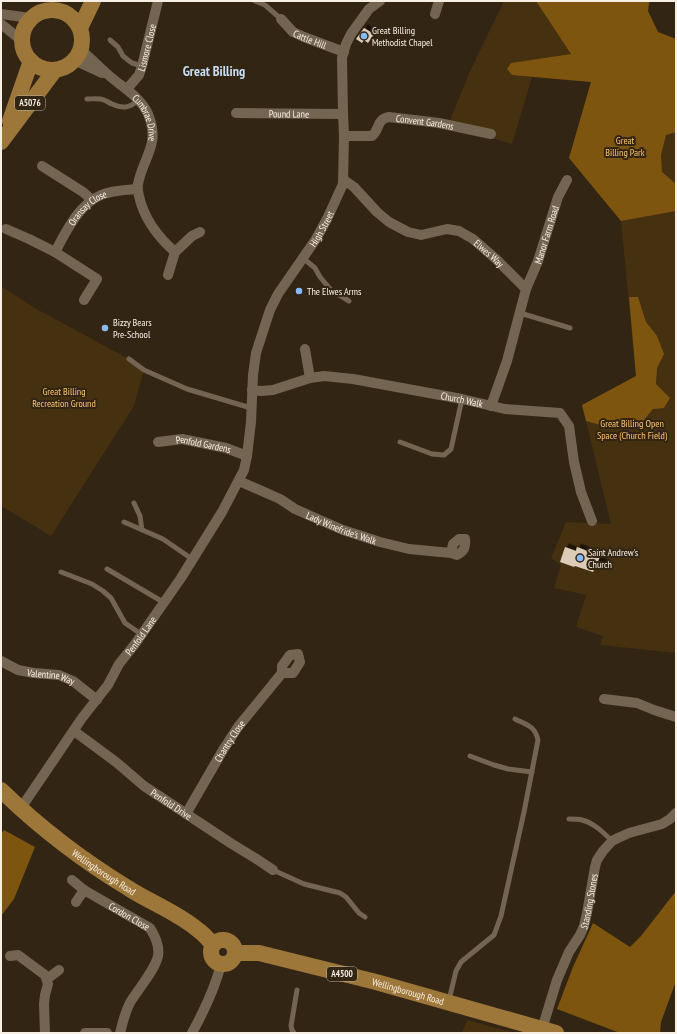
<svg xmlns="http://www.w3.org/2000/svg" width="677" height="1034" font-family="'PT Sans Narrow',sans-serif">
<defs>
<filter id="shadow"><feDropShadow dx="3.5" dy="-3.5" stdDeviation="0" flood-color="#0009"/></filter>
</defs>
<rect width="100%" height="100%" fill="#322514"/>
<g fill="#45300f">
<polygon points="504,1 651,1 648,11 658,32 676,39 676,653 600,645 603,636 576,627 586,595 554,588 561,565 551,558 566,522 611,524 582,405 636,376 621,221 569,158 591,82 532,77 512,144 448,125 470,71"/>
<polygon points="1,286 35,308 129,359 144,370 134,406 51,536 1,506 1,368 4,363 1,367"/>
<polygon points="467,1020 516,1033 462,1033"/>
</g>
<g fill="#7d550e">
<polygon points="536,1 649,1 648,11 658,32 676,39 676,132 666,135 661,155 662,172 676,184 676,211 621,221 569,158 591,82 512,75 507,69 511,63 571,54"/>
<polygon points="629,297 638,297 646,322 657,336 664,354 657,368 656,384 670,398 664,408 653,409 639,426 604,426 586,421 582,405 636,376"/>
<polygon points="4,830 35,847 14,899 1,916 1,834"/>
<polygon points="676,891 676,981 661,1022 660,1033 620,1033 557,1009 573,967 593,923 630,947 641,936"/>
</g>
<g fill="#dcccb7" filter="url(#shadow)">
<polygon points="364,28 374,34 368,43 364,40 362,43 356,39"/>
<polygon points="565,547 576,551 577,547 600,556 598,561 605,563 602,570 595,568 593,572 575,566 574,567 560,562"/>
</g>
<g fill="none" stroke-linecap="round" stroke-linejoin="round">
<g stroke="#746552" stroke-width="5">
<polyline points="255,1 265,5 281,19"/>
<polyline points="110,40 118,47 123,56 128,60 132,63 142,66"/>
<path d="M87 99C93 99 99 98 104 100 107 101 109 103 112 104 123 109 130 108 138 100"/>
<polyline points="303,258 315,268 320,277 331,290 349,301"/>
<polyline points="520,313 570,328"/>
<polyline points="129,359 144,370 187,389 251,408"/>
<polyline points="400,442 432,454 444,455 451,449 462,399"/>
<polyline points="134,503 140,516 142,530"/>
<polyline points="124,522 163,539 192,559"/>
<polyline points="107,569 163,602"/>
<polyline points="61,572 92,584 103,591 111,598 125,623 141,634"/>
<polyline points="470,756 494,765 508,769 532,772"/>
<path d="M569 819C573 819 578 819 582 820 594 823 604 833 612 841"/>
<polyline points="273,870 304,884 340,893 346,897 359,913 365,917"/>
<path d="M449 1000 456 971 461 962 494 935 501 916 524 812 538 740C535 726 527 725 515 719"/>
<polyline points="294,1033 292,1030 291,1026 297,990"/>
</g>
<g stroke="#746552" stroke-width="10">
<polyline points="1,14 30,18"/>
<polyline points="435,14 439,1"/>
<path id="s1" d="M281 19 293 32 304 37 344 52"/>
<polyline points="1,24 21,40"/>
<path id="s2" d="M80 49C91 58 101 69 112 78 125 89 141 98 148 114 161 145 143 157 138 184 137 189 138 192 139 196 144 219 158 237 175 252"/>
<polyline points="74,60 102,73"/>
<path id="s3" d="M127 89 139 75 142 66 158 1"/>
<path id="s4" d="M236 113 343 114"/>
<path id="s5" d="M344 136H372C380 130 376 119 389 117L439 123 491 134"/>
<polyline points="42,166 83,192 92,200"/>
<path id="s6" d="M344 180 354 187 377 212 389 222 408 232 421 235 447 229 459 231 473 239 496 259 526 289 507 361 491 406"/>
<polyline points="6,229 29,239 55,252 97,279 84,300"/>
<path id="s7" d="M55 252C66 232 78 205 101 195 112 190 126 190 138 189"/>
<polyline points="168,275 175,252 192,236 200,232"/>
<path id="s8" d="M526 289 538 261 558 197 567 180"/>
<polyline points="305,349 310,378"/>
<path id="s9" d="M252 390 261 391 273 390 310 378 324 376 353 379 462 399 505 409 560 413 569 426 574 462 581 492 592 521"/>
<path id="s10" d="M158 442 182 439 226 448 247 456"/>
<path id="s11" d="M239 481 280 499 295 509 313 517 343 530 380 542 409 549 451 553 453 544 459 539H465C466 548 464 551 457 555L451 553"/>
<path id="s12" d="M1 661 18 670 34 673 59 675 73 681 97 700"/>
<polyline points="604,699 637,703 654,710 676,717"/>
<path id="s13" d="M74 731 116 762 144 786 232 844 255 858 273 870"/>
<path id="s14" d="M21 808 82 718 108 685 119 664 135 644 181 578 222 512 244 470 247 456 251 422 253 375 256 353 270 310 278 294 316 239 327 219 343 184 344 136 343 114 342 58 346 44 351 34 369 9 380 1"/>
<path id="s15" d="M186 814 223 750 238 727 282 673V666L290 655 298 654 300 662 293 673H282"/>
<path id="s16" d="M72 880 84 890 150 928C155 936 160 946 158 956 155 970 139 988 131 1001 125 1011 123 1022 120 1033"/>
<polyline points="76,902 84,890"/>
<polyline points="10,956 18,955 45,975 48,984 45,995 44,1004 45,1033"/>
<polyline points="47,979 59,970"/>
<path id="s17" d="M542 1029 557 980 569 952 580 935 584 926 587 913 595 867 597 860 603 851 612 841 618 838 629 833 662 824 670 819 676 813"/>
<polyline points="85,1033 107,1033"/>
<path d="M192 1033C204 1011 215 989 221 964"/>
</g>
<g stroke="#9d7639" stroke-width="16">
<circle cx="52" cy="40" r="30"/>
<polyline points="80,28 93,1"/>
<polyline points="10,121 31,61"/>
<polyline points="1,142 55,70"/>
<path id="s18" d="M1 790C39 827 82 860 128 888 151 903 177 912 198 930 204 934 209 940 213 945"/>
<circle cx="223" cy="952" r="12"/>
<path id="s19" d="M235 953H259L376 982 556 1033"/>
</g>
</g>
<g fill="#88bbfc" stroke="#322514" stroke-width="1.5">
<circle cx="364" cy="36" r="4"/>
<circle cx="299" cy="291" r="4"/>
<circle cx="105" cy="328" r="4"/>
<circle cx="580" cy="558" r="4"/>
</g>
<g text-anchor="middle" stroke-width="4" stroke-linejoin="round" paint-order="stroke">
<g fill="#322514" stroke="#bcb2a6" stroke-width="1">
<rect x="15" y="96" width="30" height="14" rx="3"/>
<rect x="327" y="967" width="30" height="14" rx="3"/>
</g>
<g font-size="9" font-weight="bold" fill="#f7efe4">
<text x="30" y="106">A5076</text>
<text x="342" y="977">A4500</text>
</g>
<g font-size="10" fill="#f7efe4" stroke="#322514" text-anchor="start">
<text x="372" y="34">Great Billing<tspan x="372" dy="12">Methodist Chapel</tspan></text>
<text x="307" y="295">The Elwes Arms</text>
<text x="113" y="326">Bizzy Bears<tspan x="113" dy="12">Pre-School</tspan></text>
<text x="588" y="556">Saint Andrew's<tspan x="588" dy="12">Church</tspan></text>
</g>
<g font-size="10" fill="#f7efe4" stroke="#322514">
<text dy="4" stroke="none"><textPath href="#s1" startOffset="36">Cattle Hill</textPath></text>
<text dy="4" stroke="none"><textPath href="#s3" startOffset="47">Lismore Close</textPath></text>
<text dy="4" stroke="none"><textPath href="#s4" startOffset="53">Pound Lane</textPath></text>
<text dy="4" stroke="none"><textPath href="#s2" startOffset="97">Cumbrae Drive</textPath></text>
<text dy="4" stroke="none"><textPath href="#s5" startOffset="91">Convent Gardens</textPath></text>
<text dy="4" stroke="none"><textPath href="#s7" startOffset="56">Oransay Close</textPath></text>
<text dy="4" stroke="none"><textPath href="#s14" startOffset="665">High Street</textPath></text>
<text dy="4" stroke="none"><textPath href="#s8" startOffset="58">Manor Farm Road</textPath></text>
<text dy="4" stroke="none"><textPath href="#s6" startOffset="173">Elwes Way</textPath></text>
<text dy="4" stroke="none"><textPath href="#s9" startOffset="214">Church Walk</textPath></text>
<text dy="4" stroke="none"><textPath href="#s10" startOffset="46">Penfold Gardens</textPath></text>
<text dy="4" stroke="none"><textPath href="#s11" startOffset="113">Lady Winefride's Walk</textPath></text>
<text dy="4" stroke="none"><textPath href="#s14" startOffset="210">Penfold Lane</textPath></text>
<text dy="4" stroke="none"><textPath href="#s12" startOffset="53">Valentine Way</textPath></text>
<text dy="4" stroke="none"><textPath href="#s15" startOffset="85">Chantry Close</textPath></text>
<text dy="4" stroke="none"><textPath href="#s13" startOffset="122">Penfold Drive</textPath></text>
<text dy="4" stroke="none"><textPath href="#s18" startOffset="132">Wellingborough Road</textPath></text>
<text dy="4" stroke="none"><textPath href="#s17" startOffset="137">Standing Stones</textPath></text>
<text dy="4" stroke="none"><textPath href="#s16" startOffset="68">Cordon Close</textPath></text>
<text dy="4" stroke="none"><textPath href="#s19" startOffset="178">Wellingborough Road</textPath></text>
</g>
<g font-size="10" fill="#fdc370" stroke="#322514">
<text x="625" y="144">Great<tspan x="625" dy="12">Billing Park</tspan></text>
<text x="64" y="395">Great Billing<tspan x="64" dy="12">Recreation Ground</tspan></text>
<text x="632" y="427">Great Billing Open<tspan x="632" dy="12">Space (Church Field)</tspan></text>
</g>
<g font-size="14" font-weight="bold" fill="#c8dcf4" stroke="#322514">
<text x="214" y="76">Great Billing</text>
</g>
</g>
<rect width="677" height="1034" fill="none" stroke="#f7efe4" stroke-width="4"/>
</svg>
